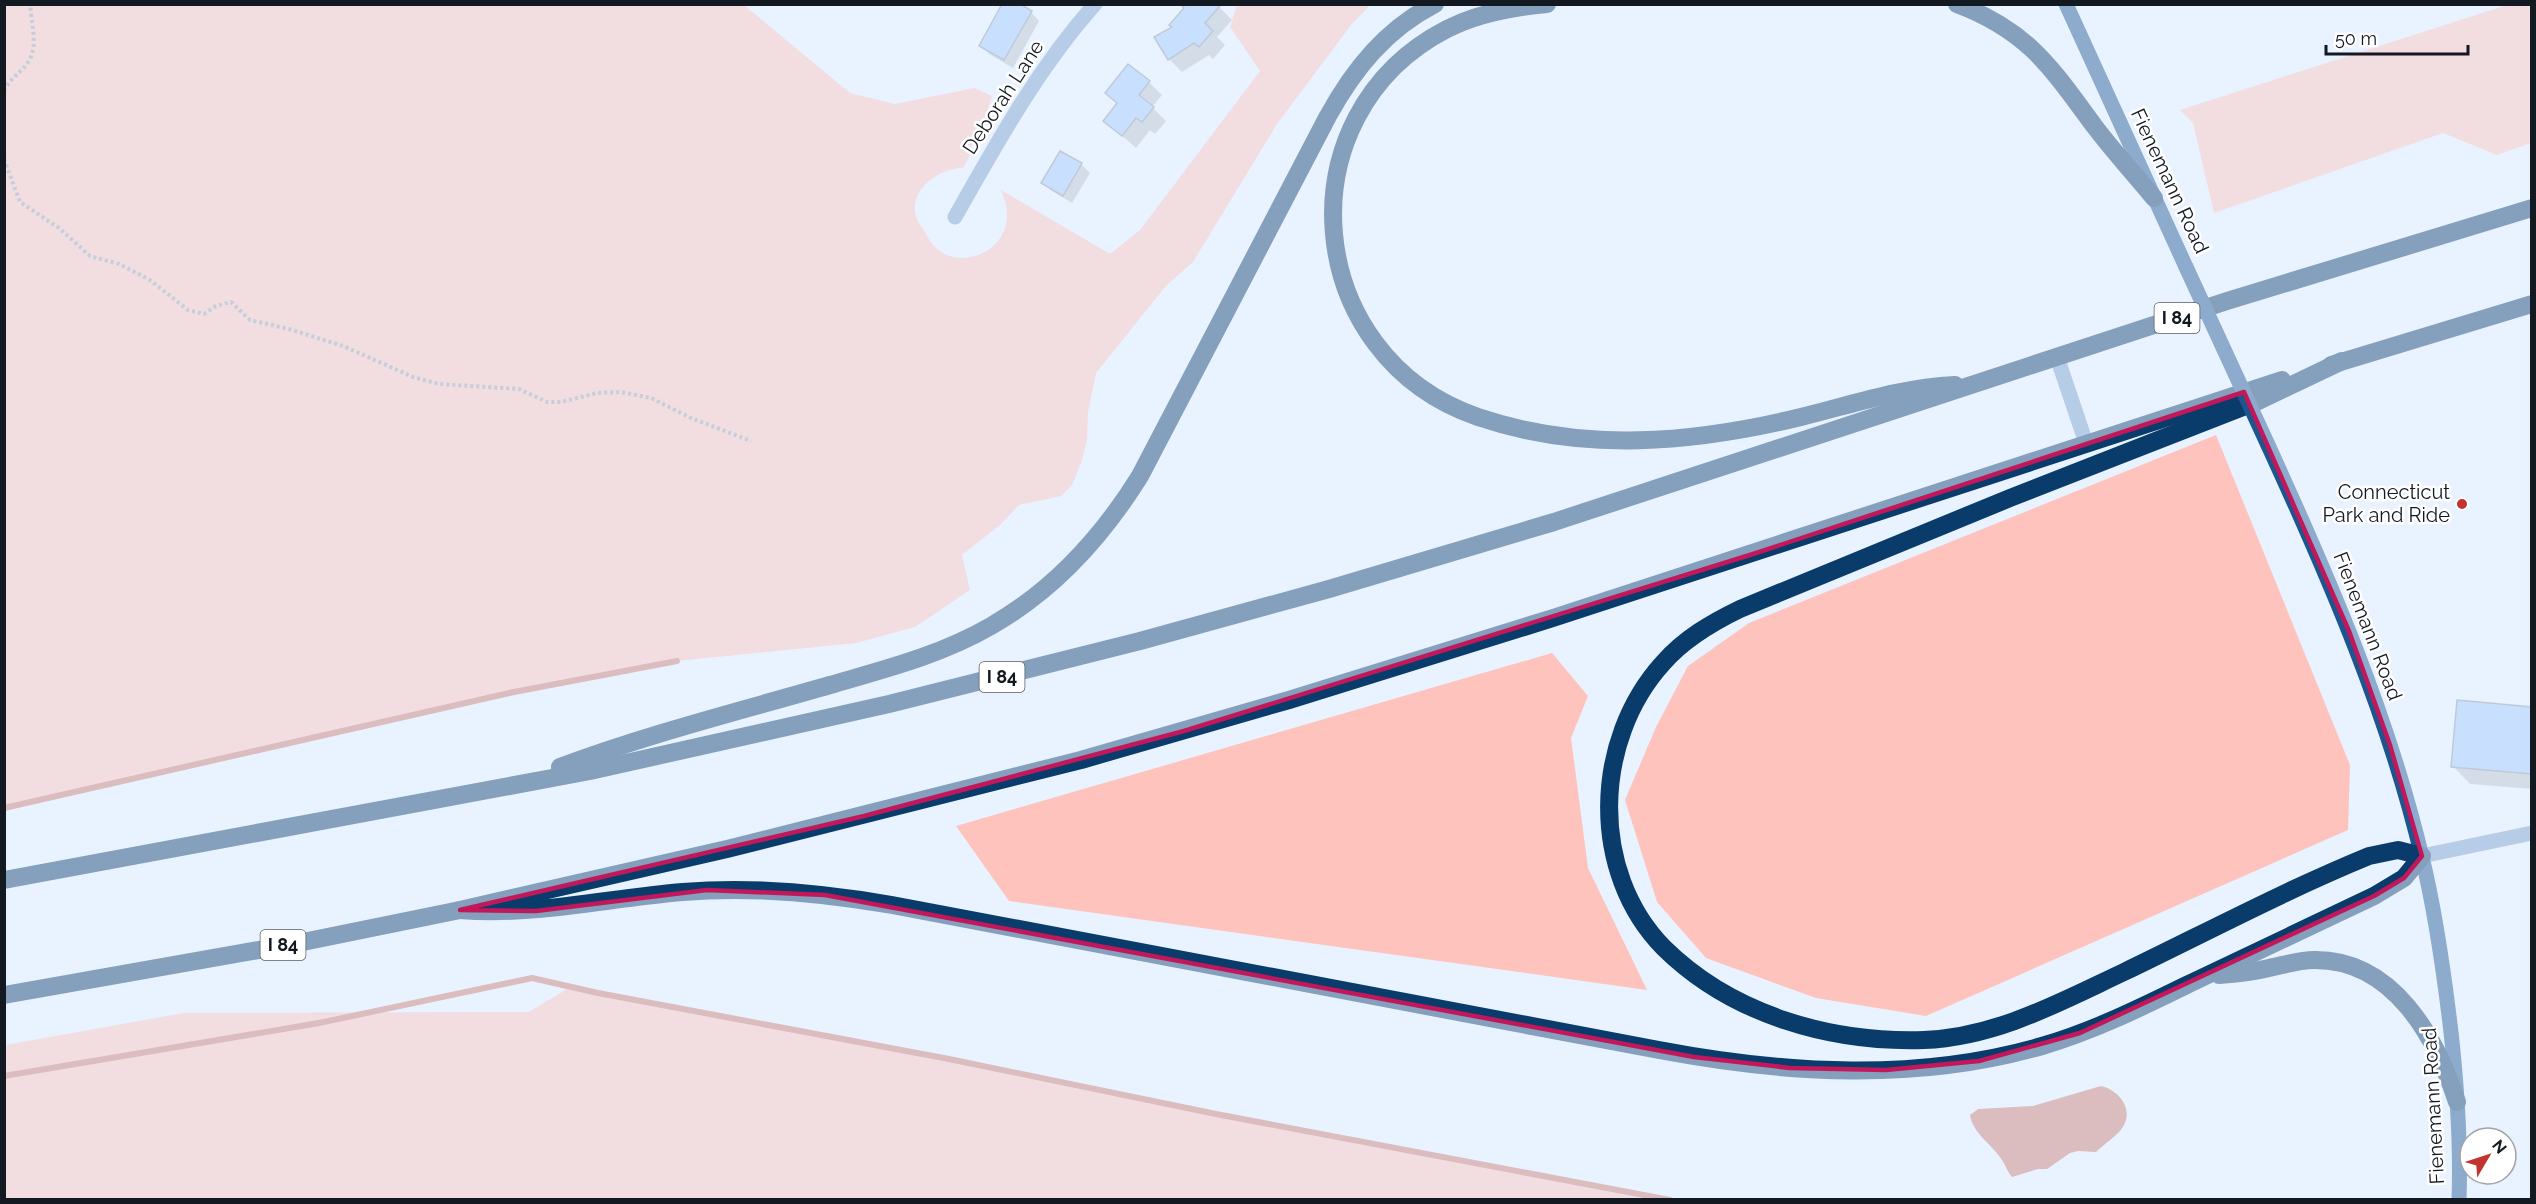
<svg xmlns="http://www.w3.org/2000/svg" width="2536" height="1204" font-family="Raleway,sans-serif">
<rect width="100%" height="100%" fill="#e9f3ff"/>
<g fill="#fdc3bc">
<polygon points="2510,4 2531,5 2531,143 2497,155 2443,133 2214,213 2193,123 2180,110"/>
<path d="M4 5H744L850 93 895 104 974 88 992 96 978 141 966 150 971 153 963 168C940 168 908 189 916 217 917 221 921 226 923 229 928 237 932 246 940 251 958 264 984 258 998 241 1010 226 1009 207 1001 190L1110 254 1140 230 1260 71 1230 27 1237 5H1370L1351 25 1277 124 1193 262 1166 286 1096 373 1088 412 1087 440 1081 463 1072 485 1061 496 1019 505 1000 525 962 555 970 590 915 627 856 643 677 661 514 692 5 808Z"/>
<polygon points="2216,435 2350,765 2348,830 1926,1016 1816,998 1706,958 1657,902 1625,800 1656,727 1688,666 1749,623"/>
<polygon points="1552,653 1588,696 1571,738 1588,868 1647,990 1009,901 956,826"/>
<polygon points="572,986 1645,1199 5,1199 5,1045 184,1013 529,1012"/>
</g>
<path fill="#ca7a71" d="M2101 1086C2118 1090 2133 1107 2124 1125 2119 1135 2104 1144 2096 1152L2078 1151 2070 1153 2047 1169H2038L2012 1177C2007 1171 2006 1166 2002 1160 1992 1144 1973 1134 1970 1115L1978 1109 2033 1106Z"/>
<g fill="#0003">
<polygon points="1216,4 1232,20 1217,37 1225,45 1213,59 1209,55 1182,72 1169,59"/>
<polygon points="1031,12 1039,21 1013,68 989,54 981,46"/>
<polygon points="1149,82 1162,95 1152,107 1166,121 1155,134 1150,130 1136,148 1105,121 1118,105 1107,93"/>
<polygon points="1081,164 1090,173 1072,203 1052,191 1043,183"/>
<polygon points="2532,708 2532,789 2470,784 2453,766"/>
</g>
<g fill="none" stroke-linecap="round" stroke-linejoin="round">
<g stroke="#ca7a71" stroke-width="6">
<polyline points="4,808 514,692 677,661"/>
<polyline points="4,1076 319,1023 532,978 598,993 949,1059 1216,1114 1670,1200"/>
</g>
</g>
<g fill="#a1cbfb" stroke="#8a9aab" stroke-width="1.5">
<polygon points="1002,4 1020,4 1032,11 1004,60 979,46"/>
<polygon points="1218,4 1220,6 1205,23 1213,31 1199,47 1194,43 1168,60 1154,37 1172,27 1169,25 1184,8 1180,4"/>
<polygon points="1128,64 1150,81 1139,95 1154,107 1142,122 1136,118 1122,136 1103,121 1117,103 1105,93"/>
<polygon points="1060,151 1082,163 1063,196 1041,183"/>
<polygon points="2457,700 2532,707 2532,774 2451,767"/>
</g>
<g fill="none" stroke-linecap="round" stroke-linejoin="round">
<g stroke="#9aa3ad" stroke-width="4" stroke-dasharray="3 3" stroke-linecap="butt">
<path d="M4 91C10 78 21 73 28 62 39 47 31 21 30 4"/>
<polyline points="4,159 20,202 59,228 90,256 119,264 150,280 188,310 204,314 216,306 231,302 250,320 289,329 343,346 413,377 439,384 519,389 547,402 561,402 597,393 621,392 651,398 691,418 751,441"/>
</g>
<g stroke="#7a9ec7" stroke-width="15">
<path d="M955 217C997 143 1038 68 1095 4"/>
<polyline points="2057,357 2086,443"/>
<polyline points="2422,856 2532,833"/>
</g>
<g stroke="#1d558e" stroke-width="15">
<polyline points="2066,4 2186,267"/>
<path d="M2268 445C2329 578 2388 714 2422 857 2436 914 2444 973 2451 1032 2457 1087 2461 1144 2459 1200"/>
</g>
<g stroke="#0a3c6b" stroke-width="18">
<path d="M1547 4C1512 7 1478 13 1447 29 1280 115 1302 357 1478 417 1584 453 1694 443 1801 417 1854 404 1899 388 1955 385"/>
<path d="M1957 4C2029 31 2052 69 2095 127 2114 152 2135 175 2154 198"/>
<polyline points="2331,365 2532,304"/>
<path d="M560 767C648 734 740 711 830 685 885 669 941 655 991 626 1054 590 1102 537 1140 476L1328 116C1354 69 1386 29 1435 4"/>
<polyline points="4,880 590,771 889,704 1140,641 1329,589 1554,522 2227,301 2532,208"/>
<path d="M460 910C536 916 608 898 683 892 753 886 823 893 892 905L1659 1050C1786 1074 1917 1082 2042 1046 2094 1031 2144 1006 2193 982 2253 954 2313 925 2374 896L2404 878 2422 856 2398 850 2369 856C2286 890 2205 933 2124 972 2060 1002 1997 1037 1924 1040 1831 1043 1732 1015 1664 948 1589 872 1593 740 1663 663 1684 639 1711 623 1740 609L2010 498 2258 401 2342 361"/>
<path d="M2219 975C2235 974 2253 972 2269 968 2284 965 2299 960 2314 960 2393 959 2436 1037 2457 1102"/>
<polyline points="4,995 298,943 460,910 727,849 1081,760 1289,700 1553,618 2282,380"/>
</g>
<polyline stroke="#1d558e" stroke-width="15" points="2186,267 2268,445"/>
</g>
<path d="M0 0H2536V1204H0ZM2244 392 2349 631 2390 745 2422 856 2404 878 2374 896 2080 1033 1979 1061 1886 1070 1790 1068 1694 1057 825 895 707 890 536 911 460 910 864 816 1184 731 1753 554Z" fill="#e9f3ff" fill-opacity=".55" fill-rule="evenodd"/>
<path fill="none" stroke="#c2185b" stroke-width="4.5" stroke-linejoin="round" d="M2244 392 2349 631 2390 745 2422 856 2404 878 2374 896 2080 1033 1979 1061 1886 1070 1790 1068 1694 1057 825 895 707 890 536 911 460 910 864 816 1184 731 1753 554Z"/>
<circle fill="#c23430" stroke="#fff" stroke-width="2" cx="2462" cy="504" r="6"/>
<g text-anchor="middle" stroke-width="5" stroke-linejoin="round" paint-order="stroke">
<g fill="#fff" stroke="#5a5e63" stroke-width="1.5">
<rect x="2154.5" y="303" width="45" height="30" rx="4.5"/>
<rect x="979.5" y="662" width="45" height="30" rx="4.5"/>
<rect x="260.5" y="930" width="45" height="30" rx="4.5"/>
</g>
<g font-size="18" font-weight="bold" fill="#131920">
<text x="2177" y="324">I 84</text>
<text x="1002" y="683">I 84</text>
<text x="283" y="951">I 84</text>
</g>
<g font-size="20" fill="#131920" stroke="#fff">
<text transform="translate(1003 97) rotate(-57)" y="7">Deborah Lane</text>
<text transform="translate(2170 181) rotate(65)" y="7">Fienemann Road</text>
<text transform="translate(2368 626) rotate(69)" y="7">Fienemann Road</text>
<text transform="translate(2433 1106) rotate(-93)" y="7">Fienemann Road</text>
</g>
<g font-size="20" fill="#131920" stroke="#fff" text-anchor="end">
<text x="2450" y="499">Connecticut<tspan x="2450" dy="23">Park and Ride</tspan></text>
</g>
</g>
<rect width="2536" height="1204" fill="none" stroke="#131920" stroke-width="12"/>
<g transform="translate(2488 1156) rotate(51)"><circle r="28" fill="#ffffff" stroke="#a1a3a6" stroke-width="1.5"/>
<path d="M0-4.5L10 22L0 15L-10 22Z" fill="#c23430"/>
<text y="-9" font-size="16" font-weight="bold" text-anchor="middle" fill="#131920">N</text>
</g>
<path d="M2326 45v9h142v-9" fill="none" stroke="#131920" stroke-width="3"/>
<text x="2335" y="45" font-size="18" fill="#131920" stroke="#ffffff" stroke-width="4.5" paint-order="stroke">50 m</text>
</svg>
